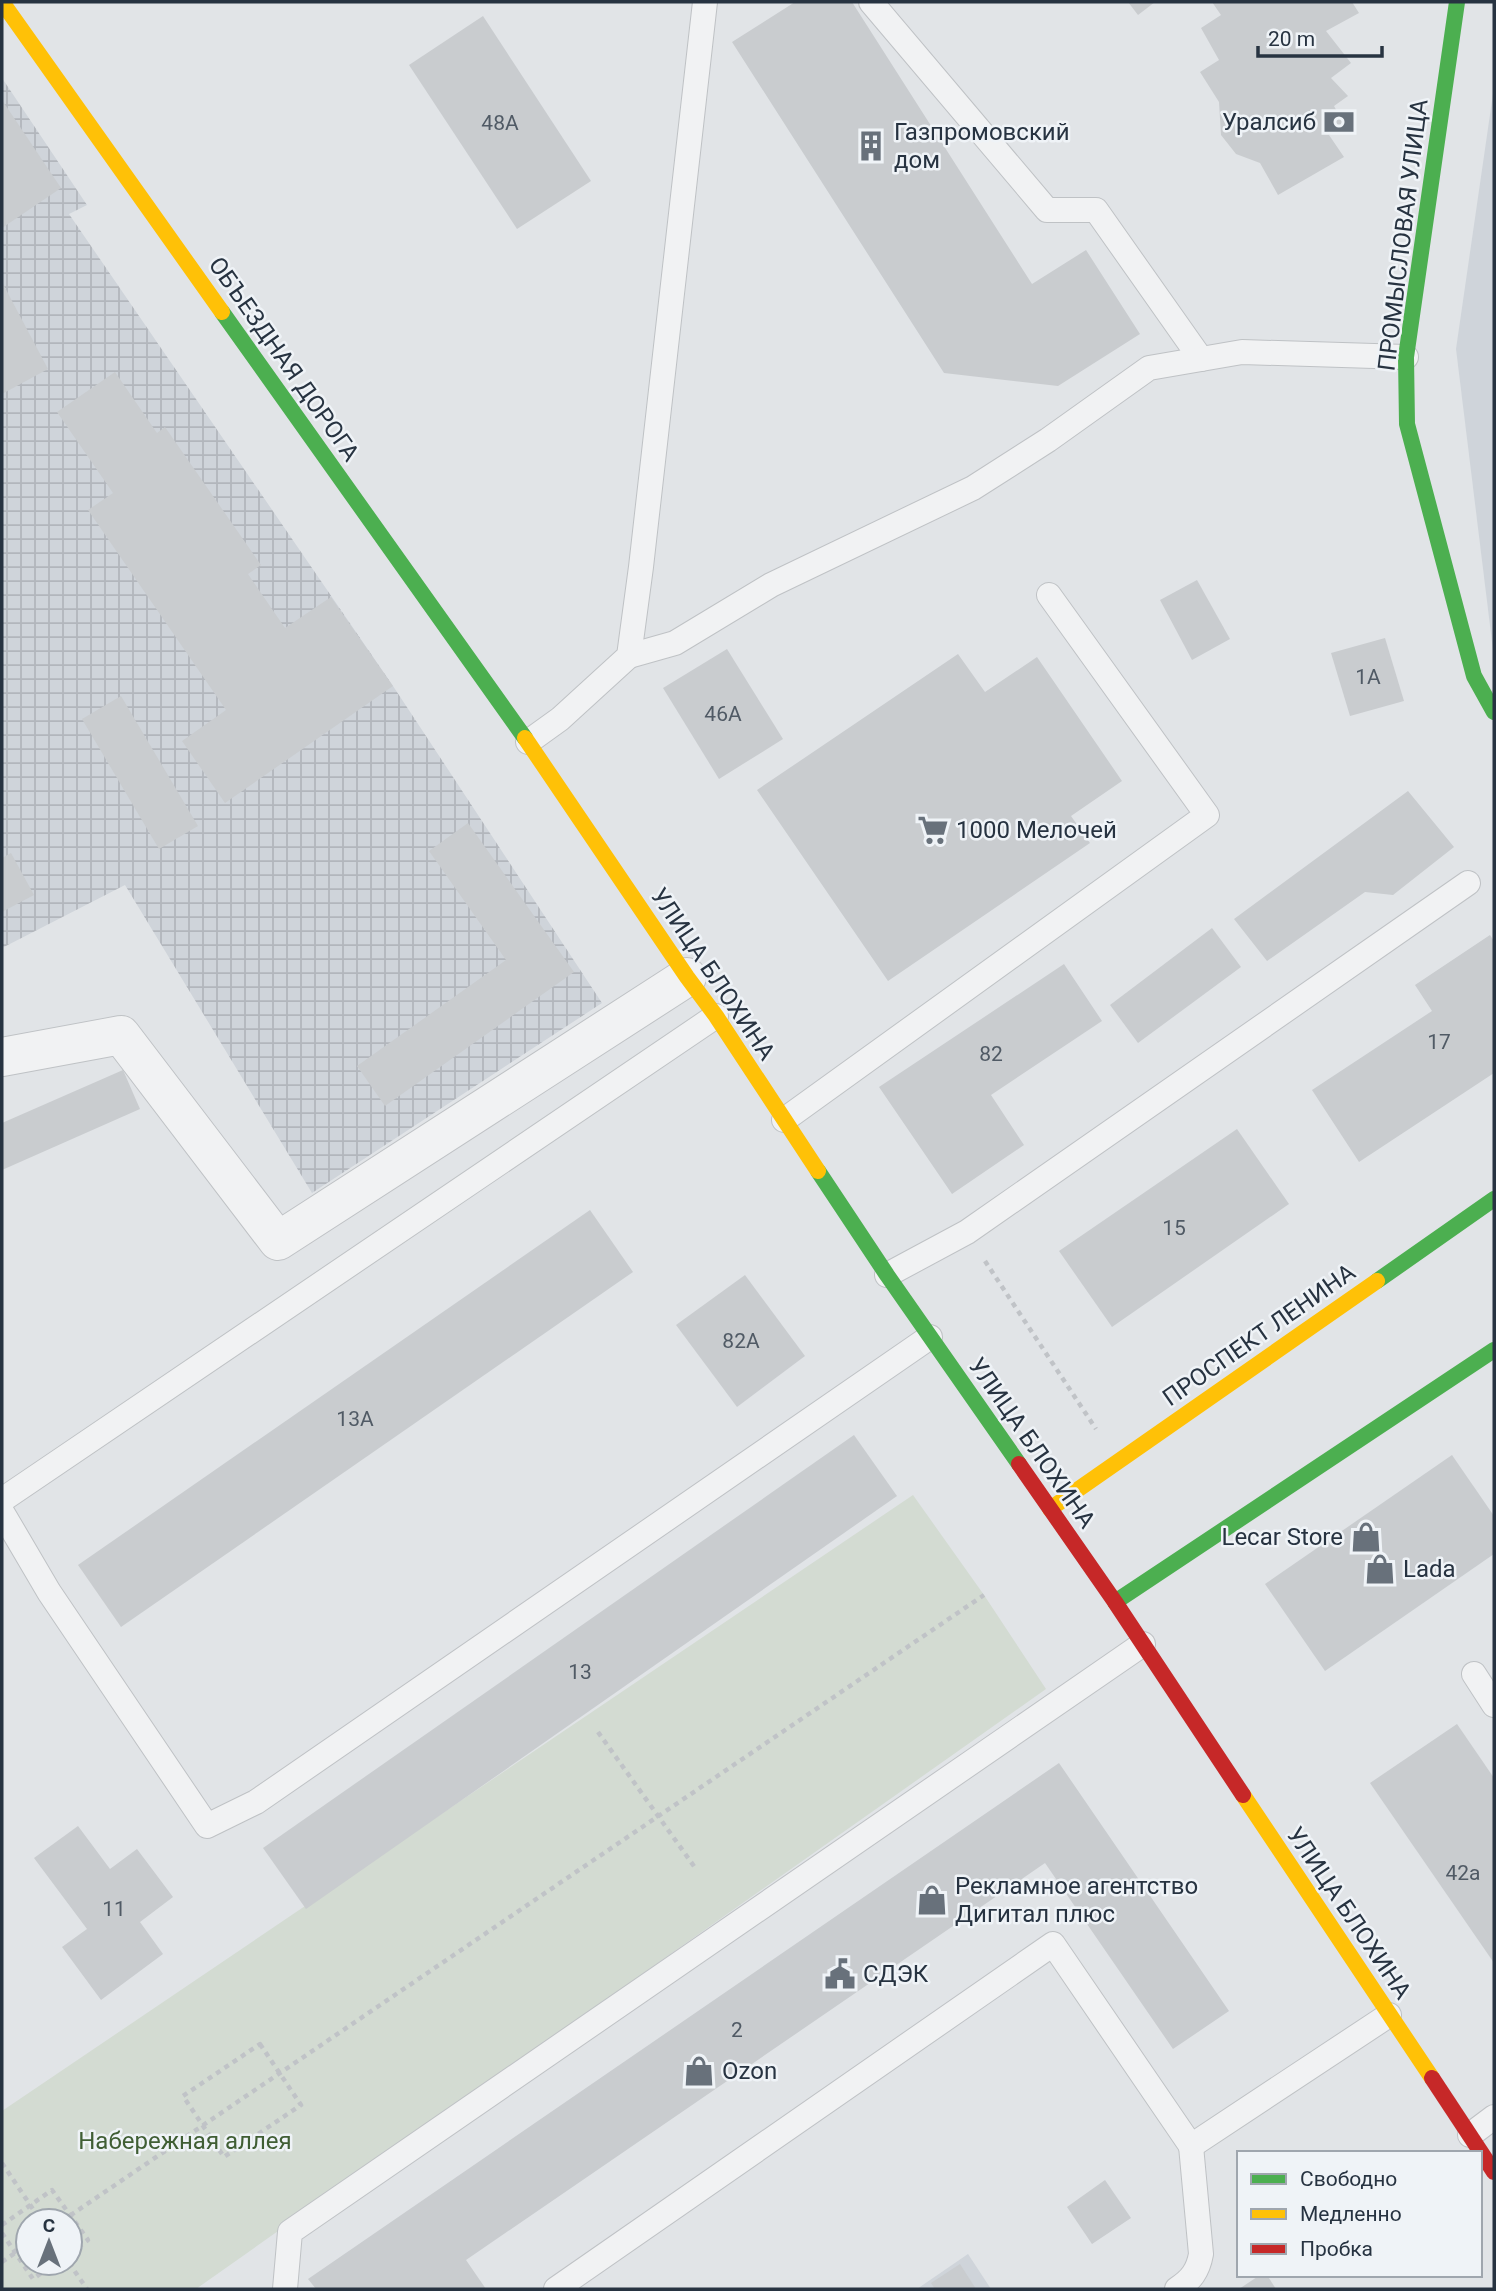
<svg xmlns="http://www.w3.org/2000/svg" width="1496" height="2291" font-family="Roboto,sans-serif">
<defs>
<pattern id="industrial-grid" width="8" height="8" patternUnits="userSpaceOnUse" patternTransform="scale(1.75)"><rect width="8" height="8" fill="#cfd4da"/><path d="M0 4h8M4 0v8" fill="none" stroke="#b2b6bc"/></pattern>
</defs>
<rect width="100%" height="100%" fill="#e1e4e7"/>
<g fill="#cfd4da">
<polygon points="1494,87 1494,658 1456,349"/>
<polygon points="968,2254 991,2289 917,2289"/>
</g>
<polygon fill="url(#industrial-grid)" points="2,78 87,205 69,214 393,686 602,1003 312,1193 125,885 2,948"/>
<path fill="#d3dbd2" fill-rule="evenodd" d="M913 1495 984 1595 1046 1689 196 2289H2V2111ZM28 2221H70V2263H28Z"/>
<g fill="#c9cccf">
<polygon points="795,2 852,2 1032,284 1086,250 1140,334 1058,386 944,373 732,42"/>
<polygon points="1128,2 1155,2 1138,15"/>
<polygon points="1212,2 1352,2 1359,13 1326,31 1351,63 1331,78 1348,96 1334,106 1345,126 1329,135 1344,157 1278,195 1260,163 1236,154 1221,135 1219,102 1200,72 1219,60 1201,28 1221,15"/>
<polygon points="483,16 591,181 517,229 409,65"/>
<polygon points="2,100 61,188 2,228"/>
<polygon points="2,282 48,369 2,394"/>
<polygon points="115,372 157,433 165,427 261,565 248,574 285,628 331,597 393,686 225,803 182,741 226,710 88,510 113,493 57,412"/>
<polygon points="1197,580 1230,639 1192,660 1160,600"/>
<polygon points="1385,638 1404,701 1350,716 1331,653"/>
<polygon points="727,649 783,739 719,779 663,688"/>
<polygon points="958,654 985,692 1037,657 1122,781 1071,816 1090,843 888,981 757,790"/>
<polygon points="121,696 198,826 159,849 82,719"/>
<polygon points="1408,791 1454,847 1393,895 1365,892 1267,961 1234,919"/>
<polygon points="468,823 574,972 385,1106 357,1066 506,960 429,851"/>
<polygon points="11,853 34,895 2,912 2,858"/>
<polygon points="1212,928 1241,967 1138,1043 1110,1005"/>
<polygon points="1490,935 1494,941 1494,1073 1359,1162 1312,1090 1432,1011 1415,985"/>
<polygon points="1064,964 1102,1021 991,1095 1024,1145 952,1194 879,1087"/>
<polygon points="123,1070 140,1109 2,1170 2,1123"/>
<polygon points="1237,1129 1289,1204 1112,1327 1059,1251"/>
<polygon points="590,1210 633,1272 121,1627 78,1565"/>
<polygon points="745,1275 805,1356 737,1407 676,1325"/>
<polygon points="854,1435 897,1496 306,1909 263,1848"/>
<polygon points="1452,1455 1494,1516 1494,1554 1325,1671 1265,1584"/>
<polygon points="1457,1724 1494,1778 1494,1963 1370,1783"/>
<polygon points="1059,1763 1229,2011 1173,2049 1045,1863 466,2260 486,2289 316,2289 308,2279"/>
<polygon points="78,1826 110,1869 137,1849 173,1897 140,1922 163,1954 101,2000 62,1947 87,1929 34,1858"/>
<polygon points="1105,2180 1131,2218 1092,2244 1067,2207"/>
<polygon points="960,2264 976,2289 935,2289 931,2283"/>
<polygon points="1260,2275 1267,2275 1276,2289 1239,2289"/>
</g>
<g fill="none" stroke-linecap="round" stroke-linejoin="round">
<g stroke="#bfc2c5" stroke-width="26">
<g id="lane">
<polyline points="871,2 1047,210 1096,210 1201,359"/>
<polyline points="629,656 675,643 771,585 973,488 1048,440 1149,368 1242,352 1406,357"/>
<polyline points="528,742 560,719 629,656 641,567 705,2"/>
<polyline points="784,1120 1207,815 1049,595"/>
<polyline points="887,1275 967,1232 1468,883"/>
<polyline points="2,1500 716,1016"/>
<polyline points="2,1512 49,1592 207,1826 256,1802 930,1337"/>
<polyline points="1474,1674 1494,1705"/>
<polyline points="1470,2135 1494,2117"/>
<polyline points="285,2289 290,2232 1143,1644"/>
<polyline points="556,2289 1053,1944 1191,2146 1389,2015"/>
<path d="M1177 2289C1191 2280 1198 2271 1201 2254L1191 2146"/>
</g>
</g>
<g stroke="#bfc2c5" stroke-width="40">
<polyline id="street" points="2,1057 121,1035 278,1241 687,977"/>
</g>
<g stroke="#c0c3c7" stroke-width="4.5" stroke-dasharray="5 5" stroke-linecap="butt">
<polyline points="985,1261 1096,1429"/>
<polyline points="598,1732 696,1869"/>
<polygon points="260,2044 301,2105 224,2157 183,2096"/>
<polyline points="2,2163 41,2221"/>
<polyline points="62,2221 984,1595"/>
<polyline points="2,2225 52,2190 88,2240 70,2253"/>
<polyline points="2,2233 33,2279 55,2263"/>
<polyline points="2,2262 28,2244"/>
<polyline points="69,2263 87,2289"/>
</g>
<use href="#lane" stroke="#f1f2f3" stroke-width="24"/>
<use href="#street" stroke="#f1f2f3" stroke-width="38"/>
<g stroke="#4caf50" stroke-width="16">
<polyline points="1457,2 1406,357 1407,424 1474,676 1494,712"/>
<polyline points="222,312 525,738"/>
<polyline points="818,1171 887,1275 1019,1464"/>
<polyline points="1377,1281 1494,1199"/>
<polyline points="1115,1602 1494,1350"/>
</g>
<g stroke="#ffc107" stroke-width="16">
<polyline points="2,2 222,312"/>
<polyline points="525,738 687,977 716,1016 818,1171"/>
<polyline points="1050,1509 1377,1281"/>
<polyline points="1243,1795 1432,2078"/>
</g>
<g stroke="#c62828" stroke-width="16">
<polyline points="1019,1464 1115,1602 1243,1795"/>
<polyline points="1432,2078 1494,2172"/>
</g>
</g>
<defs>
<g id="bank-bare" transform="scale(2.415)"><path d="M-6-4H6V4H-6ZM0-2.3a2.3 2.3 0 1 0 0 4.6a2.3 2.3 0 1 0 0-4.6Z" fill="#68717b" stroke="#eff3f7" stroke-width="2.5" paint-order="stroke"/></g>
<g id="building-bare" transform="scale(2.415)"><path d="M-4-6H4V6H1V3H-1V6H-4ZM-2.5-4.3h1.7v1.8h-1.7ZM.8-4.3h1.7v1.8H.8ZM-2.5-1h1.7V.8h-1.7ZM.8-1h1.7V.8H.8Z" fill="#68717b" stroke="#eff3f7" stroke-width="2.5" paint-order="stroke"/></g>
<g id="supermarket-bare" transform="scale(2.415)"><path d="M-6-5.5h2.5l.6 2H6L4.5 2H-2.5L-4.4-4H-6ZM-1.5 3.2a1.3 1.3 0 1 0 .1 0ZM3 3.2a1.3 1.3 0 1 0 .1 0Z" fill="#68717b" stroke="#eff3f7" stroke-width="2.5" paint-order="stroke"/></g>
<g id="shop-bare" transform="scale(2.415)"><path d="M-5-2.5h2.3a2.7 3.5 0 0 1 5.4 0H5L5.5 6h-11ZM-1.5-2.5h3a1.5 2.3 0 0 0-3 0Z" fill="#68717b" stroke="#eff3f7" stroke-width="2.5" paint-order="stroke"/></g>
<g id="civic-bare" transform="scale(2.415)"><path d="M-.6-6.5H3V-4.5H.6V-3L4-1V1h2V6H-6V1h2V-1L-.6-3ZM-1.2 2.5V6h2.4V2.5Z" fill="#68717b" stroke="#eff3f7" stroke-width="2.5" paint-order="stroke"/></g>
</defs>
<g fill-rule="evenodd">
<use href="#bank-bare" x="1339" y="122"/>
<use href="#building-bare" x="871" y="146"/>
<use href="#supermarket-bare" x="933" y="830"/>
<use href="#shop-bare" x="1366" y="1537"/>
<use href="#shop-bare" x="1380" y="1569"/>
<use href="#shop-bare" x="932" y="1900"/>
<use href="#civic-bare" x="840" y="1974"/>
<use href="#shop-bare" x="699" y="2071"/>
</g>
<g text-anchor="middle" stroke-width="5" stroke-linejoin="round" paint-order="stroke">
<g font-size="21" fill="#505a65">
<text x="500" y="130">48А</text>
<text x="1368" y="684">1А</text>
<text x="723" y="721">46А</text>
<text x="1439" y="1049">17</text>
<text x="991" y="1061">82</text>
<text x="1174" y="1235">15</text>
<text x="741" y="1348">82А</text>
<text x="355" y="1426">13А</text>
<text x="580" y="1679">13</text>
<text x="1463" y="1880">42а</text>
<text x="114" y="1916">11</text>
<text x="737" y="2037">2</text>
</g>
<g font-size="24" fill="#273341" stroke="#eff3f7" text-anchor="start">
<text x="1316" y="130" text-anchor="end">Уралсиб</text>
<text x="894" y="140">Газпромовский<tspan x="894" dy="28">дом</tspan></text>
<text x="956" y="838">1000 Мелочей</text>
<text x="1343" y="1545" text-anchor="end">Lecar Store</text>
<text x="1403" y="1577">Lada</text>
<text x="955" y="1894">Рекламное агентство<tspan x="955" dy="28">Дигитал плюс</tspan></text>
<text x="863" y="1982">СДЭК</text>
<text x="722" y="2079">Ozon</text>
</g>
<g font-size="24" fill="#273341" stroke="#eff3f7">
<text transform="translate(1403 235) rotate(-83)" y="8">ПРОМЫСЛОВАЯ УЛИЦА</text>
<text transform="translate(284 359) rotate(55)" y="8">ОБЪЕЗДНАЯ ДОРОГА</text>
<text transform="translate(713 974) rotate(56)" y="8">УЛИЦА БЛОХИНА</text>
<text transform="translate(1259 1335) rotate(-35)" y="8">ПРОСПЕКТ ЛЕНИНА</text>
<text transform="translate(1032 1443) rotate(55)" y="8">УЛИЦА БЛОХИНА</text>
<text transform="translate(1349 1913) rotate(56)" y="8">УЛИЦА БЛОХИНА</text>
</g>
<g font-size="24" fill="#405e34" stroke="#eff3f7">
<text x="185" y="2149">Набережная аллея</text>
</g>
</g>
<rect width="1496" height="2291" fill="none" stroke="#273341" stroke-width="7"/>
<rect x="1237" y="2151" width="245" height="126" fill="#eff3f7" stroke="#9fa6ae" stroke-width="2"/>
<rect x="1251" y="2174" width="35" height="10" fill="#4caf50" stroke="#9fa6ae" stroke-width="2"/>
<text x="1300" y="2186" font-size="21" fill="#273341">Свободно</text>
<rect x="1251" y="2209" width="35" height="10" fill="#ffc107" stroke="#9fa6ae" stroke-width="2"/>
<text x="1300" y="2221" font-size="21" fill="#273341">Медленно</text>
<rect x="1251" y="2244" width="35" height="10" fill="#c62828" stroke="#9fa6ae" stroke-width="2"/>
<text x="1300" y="2256" font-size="21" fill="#273341">Пробка</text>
<g transform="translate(49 2242)"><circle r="33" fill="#eff3f7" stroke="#9fa6ae" stroke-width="2"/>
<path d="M0-5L12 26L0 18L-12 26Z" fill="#68717b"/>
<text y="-10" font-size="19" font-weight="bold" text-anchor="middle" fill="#273341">С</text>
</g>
<path d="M1258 46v10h124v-10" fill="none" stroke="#273341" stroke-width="3.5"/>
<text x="1268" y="46" font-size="21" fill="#273341" stroke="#eff3f7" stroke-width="5" paint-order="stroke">20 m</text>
</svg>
